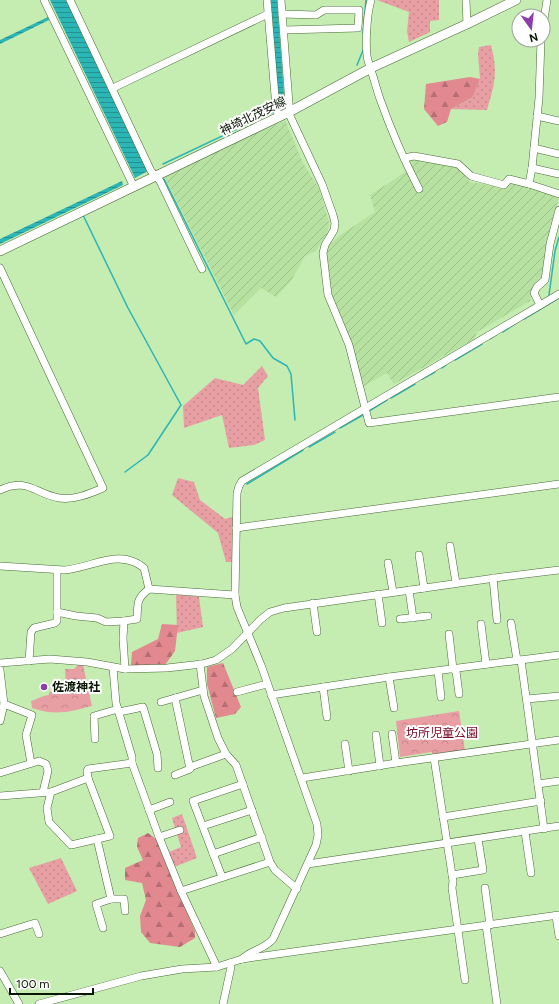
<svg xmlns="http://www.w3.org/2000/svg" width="559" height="1004" font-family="Figtree,'Noto Sans JP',sans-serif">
<defs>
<pattern id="industrial-furrows" width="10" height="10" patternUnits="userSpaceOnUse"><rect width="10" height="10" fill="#b6e1a0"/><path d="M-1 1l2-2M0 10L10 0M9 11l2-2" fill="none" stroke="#9bc088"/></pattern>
<pattern id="grass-dots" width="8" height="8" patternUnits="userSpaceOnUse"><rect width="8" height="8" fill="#e89fa4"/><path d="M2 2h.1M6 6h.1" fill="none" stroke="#c6888c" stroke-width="1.8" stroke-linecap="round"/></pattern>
<pattern id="forest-firs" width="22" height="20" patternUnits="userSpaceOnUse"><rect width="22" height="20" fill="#e2888f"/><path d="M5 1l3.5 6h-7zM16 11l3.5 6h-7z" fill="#b56e73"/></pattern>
<pattern id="park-crowns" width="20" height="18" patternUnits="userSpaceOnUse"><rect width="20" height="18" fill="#e89fa4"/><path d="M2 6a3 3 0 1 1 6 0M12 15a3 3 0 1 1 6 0" fill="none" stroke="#c6888c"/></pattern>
<pattern id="water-rules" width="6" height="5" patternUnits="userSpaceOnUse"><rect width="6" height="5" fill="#2bb5b5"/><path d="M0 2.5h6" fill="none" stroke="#239291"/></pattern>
</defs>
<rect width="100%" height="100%" fill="#c5ecb1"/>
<g fill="url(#industrial-furrows)">
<polygon points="285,120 303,163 319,188 329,222 328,231 316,251 305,256 291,281 276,297 261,288 234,315 164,176"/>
<polygon points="417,159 456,166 470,182 505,188 511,182 559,197 547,242 542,280 532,287 530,301 477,332 474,339 394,384 387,373 364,386 349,337 331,296 326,257 329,245 339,236 375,212 370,195 413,167 410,160"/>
</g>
<g fill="url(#grass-dots)">
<polygon points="377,0 439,0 439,20 430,21 430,32 409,42 407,31 409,12"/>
<path d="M491 45C498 72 495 83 487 110L451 109 473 97 480 79 478 54 479 47Z"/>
<polygon points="262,366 268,376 258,388 265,440 254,445 229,448 222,415 184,428 183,406 215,378 243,385"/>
<polygon points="178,478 194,482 200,500 225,519 233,517 232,562 226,562 218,533 172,495"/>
<polygon points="176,594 199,597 203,627 177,633"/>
<polygon points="182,814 197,858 174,867 169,852 181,847 172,818"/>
<polygon points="61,858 77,891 48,904 29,868"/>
</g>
<g fill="url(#forest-firs)">
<polygon points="470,77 480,79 473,97 451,109 447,122 438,126 424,109 426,84"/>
<polygon points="162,624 178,625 175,651 165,665 131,665 132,652 158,639"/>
<polygon points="223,663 241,707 235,714 216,718 207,684 207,667"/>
<polygon points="148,833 156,839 195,931 195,938 180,947 150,943 141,932 140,916 146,900 142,883 125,880 125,868 143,860 137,847 138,838"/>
</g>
<g fill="url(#park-crowns)">
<path d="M79 664 83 665 92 706C69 712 55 716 32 708L31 701C38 699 41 696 49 695V692L58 691 60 688 66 686 65 669H74Z"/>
<polygon points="459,711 465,751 433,756 432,752 400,757 396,721"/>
</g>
<g fill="url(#water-rules)">
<polygon points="50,0 66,0 148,171 135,178"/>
<polygon points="271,0 277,0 285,107 278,109"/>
<polygon points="48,17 49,20 0,44 0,40"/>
<polygon points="122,181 123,185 0,244 0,239"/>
</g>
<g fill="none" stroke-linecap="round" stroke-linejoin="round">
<g stroke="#2bb5b5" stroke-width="1.5">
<polyline points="363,33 366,0"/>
<polyline points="357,65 364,48"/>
<polyline points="163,164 275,111"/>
<polyline points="164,179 246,344 254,339 260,341 273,358 287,366 291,374 295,420"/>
<polyline points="83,215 128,308 181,405 148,455 125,472"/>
<polyline points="549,295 555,251 559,237"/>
<polyline points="524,319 559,298"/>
<polyline points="503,332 515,324"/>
<polyline points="490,339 496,335"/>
<polyline points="455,360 482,344"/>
<polyline points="442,368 446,365"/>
<polyline points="422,379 435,372"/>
<polyline points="391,398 415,384"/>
<polyline points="369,411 387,400"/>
<polyline points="340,428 363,415"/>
<polyline points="309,447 335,432"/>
<polyline points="247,484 303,450"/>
</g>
<g stroke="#496b36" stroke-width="8">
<g id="minor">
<polyline points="44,0 134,187"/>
<polyline points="70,0 151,171 160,181 202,269"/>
<polyline points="267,0 276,108 279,117"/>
<polyline points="281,0 290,116 322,184 333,215 335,223 334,230 325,245 323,253 328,295 349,345 369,423 559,397"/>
<path d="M371 0C367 14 364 51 369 64 373 75 376 87 380 99 391 130 404 160 419 189"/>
<polyline points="466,0 467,24"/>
<polyline points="282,14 316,15 324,10 359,10 358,28 284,30"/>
<polyline points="543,26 547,0"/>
<polyline points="113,88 268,14"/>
<polyline points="537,116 559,121"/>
<polyline points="534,148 559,154"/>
<polyline points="404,158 414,156 458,164 471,176 504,185 509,179 529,184 532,168 539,98 541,40"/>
<polyline points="532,168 559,174"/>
<polyline points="529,184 559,194"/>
<path d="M0 268 103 488C89 494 75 500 59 498 35 494 28 477 0 490"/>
<polyline points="540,305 534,293 537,287 545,280 550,244 559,210"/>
<polyline points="236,528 559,484"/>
<polyline points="450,546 456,583"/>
<polyline points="419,555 424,588"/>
<polyline points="388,563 393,592"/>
<path d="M0 566 64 570C87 569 112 552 134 562 138 563 141 566 144 568L149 589"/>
<polyline points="493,578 497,620"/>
<polyline points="409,590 413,618"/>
<polyline points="378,594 382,623"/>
<polyline points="313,603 317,632"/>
<polyline points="57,612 76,616 97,618 106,622 124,621"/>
<polyline points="400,619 428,616"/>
<polyline points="511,623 517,660"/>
<polyline points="481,624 486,664"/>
<polyline points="449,634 453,669 456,671 459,694"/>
<polyline points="521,660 544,829"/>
<polyline points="29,661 31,632 34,628 55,623 57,621 57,570"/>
<polyline points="0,663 50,659 87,662 125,669 167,668 202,664 216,660 232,649 260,620 270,612 284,608 502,577 559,570"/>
<polyline points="200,664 204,696 218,738 226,754 236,765 270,862 275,870 297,889"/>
<polyline points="113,668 116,703 132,757 132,763 159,837 181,891 217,967"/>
<path d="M125 669 123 638 124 621 137 619C138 603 136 599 149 589L235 595"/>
<polyline points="0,670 4,704 32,715 26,735 31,763"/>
<polyline points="438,671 441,697"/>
<polyline points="389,677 394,708"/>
<polyline points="323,687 327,717"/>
<polyline points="237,692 267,684"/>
<polyline points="271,695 389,677 559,655"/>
<polyline points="527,699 559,696"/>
<polyline points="161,702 203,690"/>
<polyline points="119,712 143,707 157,754 158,768"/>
<polyline points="0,721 4,704"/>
<polyline points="392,734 396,763"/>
<polyline points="376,735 380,766"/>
<polyline points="95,739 94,716 118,709"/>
<polyline points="345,744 349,771"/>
<polyline points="434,758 453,881 452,888 465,980"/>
<polyline points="190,767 226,754"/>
<polyline points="0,773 39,761 46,764 48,771 43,792"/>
<polyline points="175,775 190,769 175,698"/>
<polyline points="302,778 396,763 559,740"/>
<polyline points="538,784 559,781"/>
<polyline points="51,792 47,808 49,822 71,845 110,836 88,778"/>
<polyline points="0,796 51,792 88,778 87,771 88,769 132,763"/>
<polyline points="149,810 170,802"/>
<polyline points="443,817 541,801"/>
<polyline points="203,826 252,810"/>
<polyline points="525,832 531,873"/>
<polyline points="159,837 180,830"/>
<polyline points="97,839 111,899"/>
<polyline points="213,854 262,837"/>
<polyline points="308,864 559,826"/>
<polyline points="452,875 483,870 478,839"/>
<polyline points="222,877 193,801 243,784"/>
<polyline points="485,888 490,925"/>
<polyline points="181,891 270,862"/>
<polyline points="556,916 559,936"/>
<polyline points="486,925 497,1004"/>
<polyline points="103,928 96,904 111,899 124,899 125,911"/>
<polyline points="0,934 35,923 39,934"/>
<path d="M242 959C251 950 265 949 273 939L316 845 318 835 317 824 261 665 237 607 235 595 237 493 239 486 242 481 559 294"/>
<polyline points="0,971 19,1004"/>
<polyline points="39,1004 141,976 182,969 217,967 242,959 559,915"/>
<polyline points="223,1004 231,967 230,963"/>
</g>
</g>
<g stroke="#496b36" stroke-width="10">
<polyline id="major" points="0,251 289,112 371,68 467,24 516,0"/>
</g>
<use href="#minor" stroke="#fff" stroke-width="7"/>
<use href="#major" stroke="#fff" stroke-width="9"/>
</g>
<circle fill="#8c3cab" stroke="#fff" stroke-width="1.5" cx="44" cy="687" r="4"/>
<g text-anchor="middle" stroke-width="4" stroke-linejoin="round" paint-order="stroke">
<g font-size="12" fill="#091603" stroke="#fff">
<text transform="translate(253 116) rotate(-26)" y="4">神埼北茂安線</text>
</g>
<g font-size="12" font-weight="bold" fill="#091603" stroke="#fff" text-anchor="start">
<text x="52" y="691">佐渡神社</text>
</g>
<g font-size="12" fill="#770625" stroke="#fff">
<text x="442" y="737">坊所児童公園</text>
</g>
</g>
<g transform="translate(531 28) rotate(165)"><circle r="19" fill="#ffffff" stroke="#9da29a"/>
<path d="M0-3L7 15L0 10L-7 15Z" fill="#8c3cab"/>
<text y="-6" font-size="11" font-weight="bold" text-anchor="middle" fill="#091603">N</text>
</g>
<path d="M10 988v6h83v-6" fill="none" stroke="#091603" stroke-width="2"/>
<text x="16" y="988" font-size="12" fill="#091603" stroke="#ffffff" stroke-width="3" paint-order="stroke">100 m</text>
</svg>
